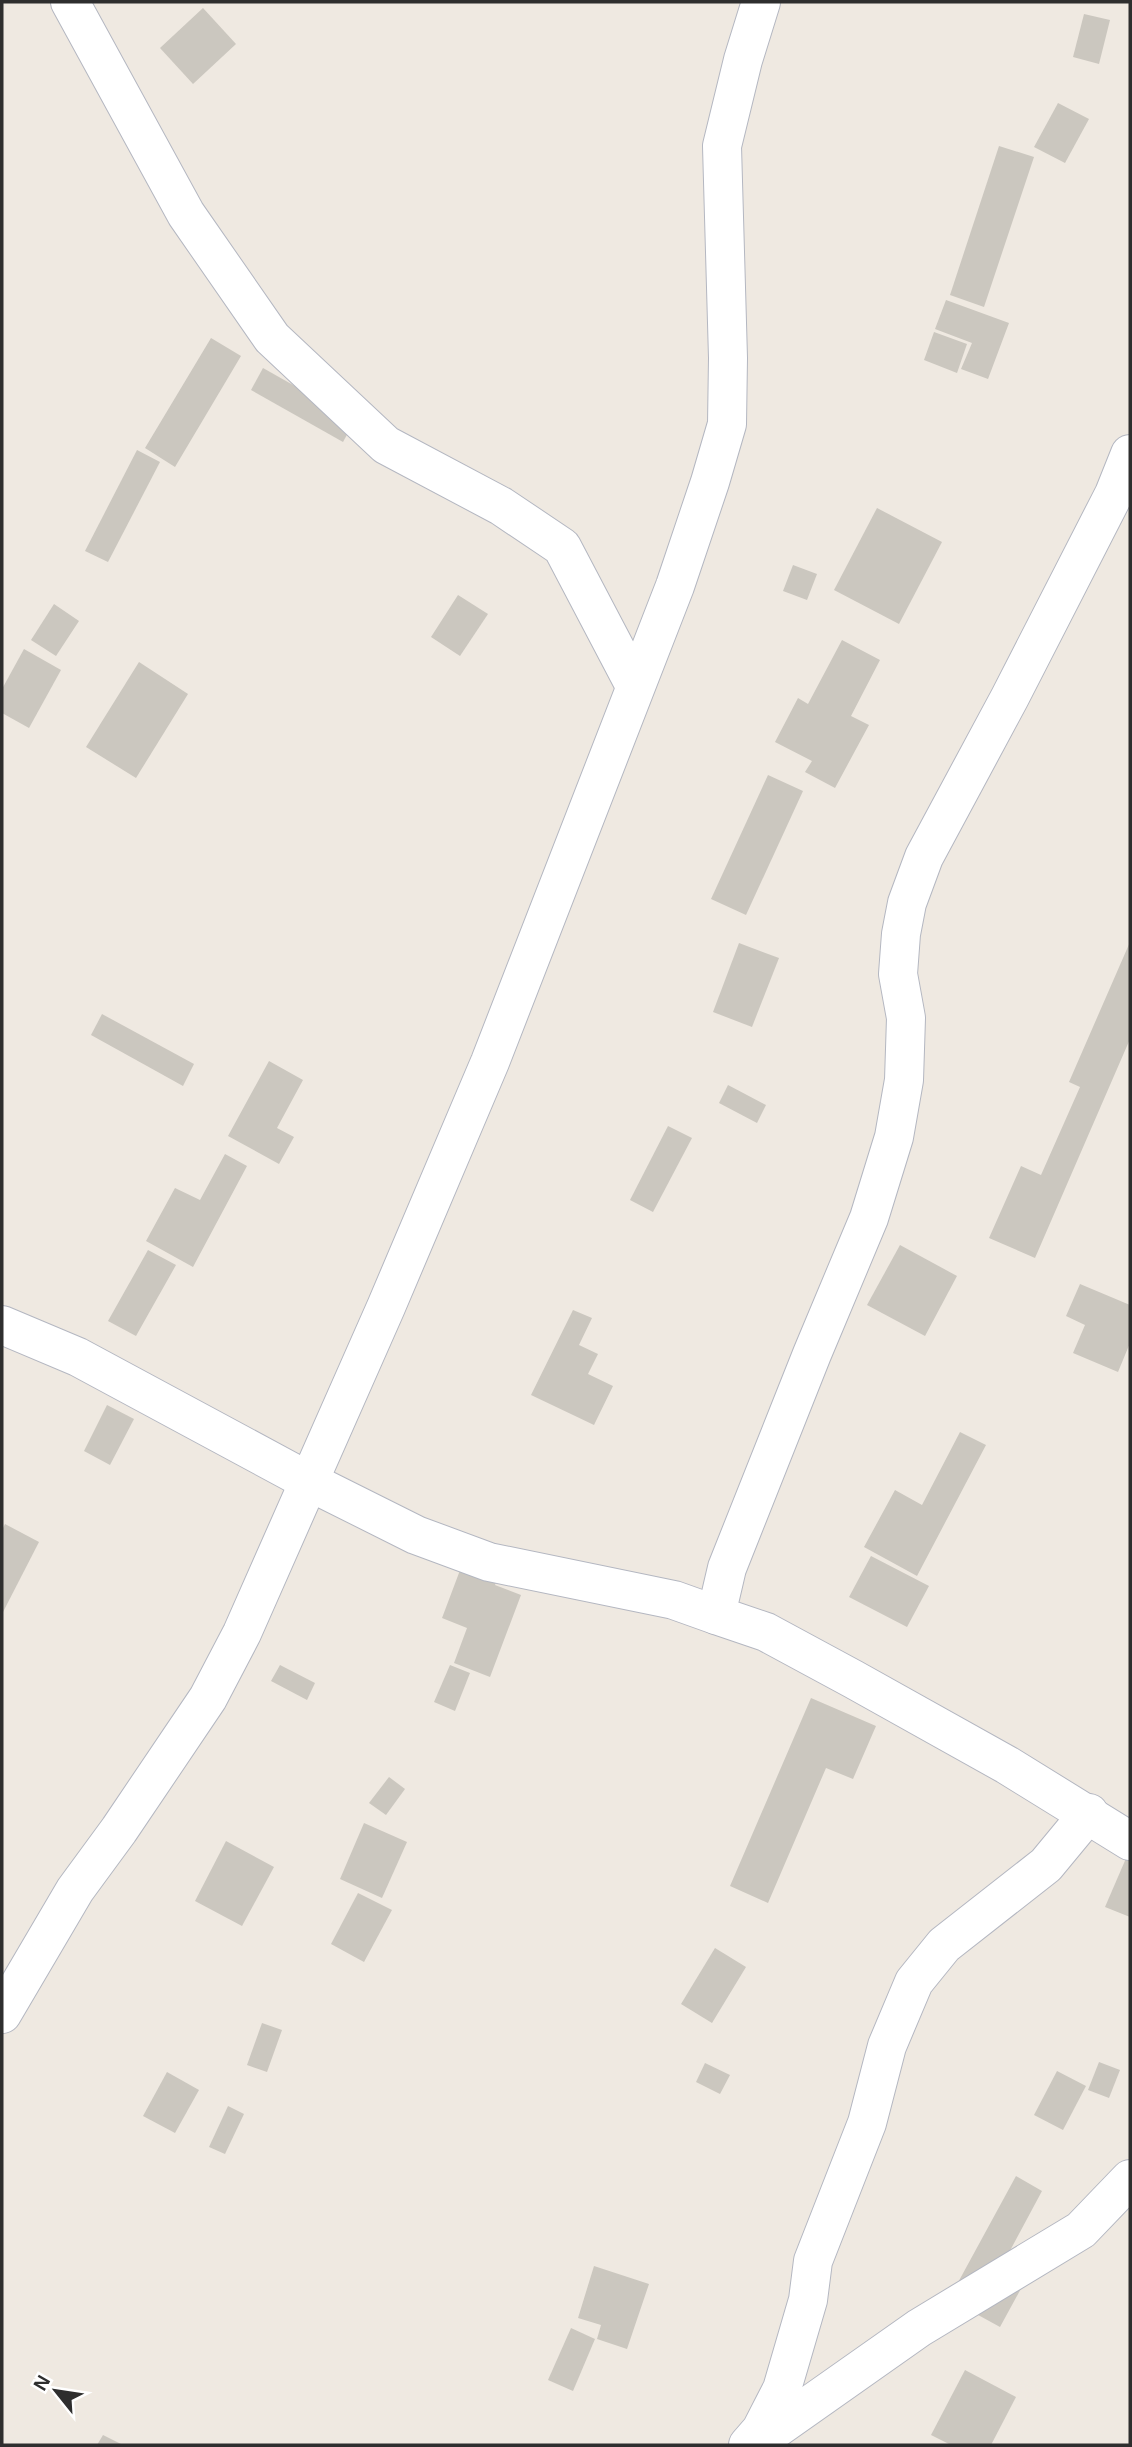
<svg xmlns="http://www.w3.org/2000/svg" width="1132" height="2447" font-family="Helvetica,sans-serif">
<rect width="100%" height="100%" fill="#efe9e1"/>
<g fill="#cbc7bf">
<polygon points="203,8 236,44 193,84 160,48"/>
<polygon points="1084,14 1110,20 1099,64 1073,57"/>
<polygon points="1058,103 1089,119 1065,163 1034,147"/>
<polygon points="999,146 1034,157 984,307 950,295"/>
<polygon points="946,300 1009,323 988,379 961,369 972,343 935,329"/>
<polygon points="934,332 967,344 957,373 924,360"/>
<polygon points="211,338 241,356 175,467 145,448"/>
<polygon points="263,368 355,420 343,442 251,390"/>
<polygon points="137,450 160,462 108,562 85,551"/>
<polygon points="877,508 942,542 899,624 834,590"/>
<polygon points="793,565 817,574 807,600 783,591"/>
<polygon points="458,595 488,614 460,656 431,637"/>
<polygon points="54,604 79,621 56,656 31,640"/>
<polygon points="842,640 880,660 851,716 869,725 835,788 805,772 812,761 775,742 798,698 808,704"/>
<polygon points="24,649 61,670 29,728 2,713 2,689"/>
<polygon points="139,662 188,694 136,778 86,747"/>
<polygon points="768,775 803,791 746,915 711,899"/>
<polygon points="1130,942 1130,1039 1035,1258 989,1238 1021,1166 1041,1175 1080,1087 1069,1082"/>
<polygon points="739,943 779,958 752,1027 713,1012"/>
<polygon points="102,1014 194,1064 183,1086 91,1035"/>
<polygon points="269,1061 303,1080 277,1128 294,1137 279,1164 228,1136"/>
<polygon points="728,1085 766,1105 757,1123 719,1103"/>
<polygon points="668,1126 692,1138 653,1212 630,1200"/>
<polygon points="225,1154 247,1166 193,1267 146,1241 175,1188 200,1200"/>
<polygon points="900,1245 957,1276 925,1336 867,1305"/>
<polygon points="148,1250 176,1265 136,1336 108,1321"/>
<polygon points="1080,1284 1130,1305 1130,1343 1118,1372 1073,1353 1085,1325 1066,1316"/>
<polygon points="573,1310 592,1318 579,1345 598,1354 588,1374 613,1386 594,1425 531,1395"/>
<polygon points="107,1405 134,1419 110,1465 84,1451"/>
<polygon points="960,1432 986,1445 917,1576 864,1547 895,1490 922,1505"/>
<polygon points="5,1524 39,1542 2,1614 2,1530"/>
<polygon points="468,1549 503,1563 495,1585 521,1595 490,1677 454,1663 467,1628 442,1618"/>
<polygon points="871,1556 929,1586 907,1627 849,1597"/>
<polygon points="280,1665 315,1683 307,1700 271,1681"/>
<polygon points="450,1665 470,1673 455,1711 434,1702"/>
<polygon points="811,1698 876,1726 853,1779 826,1768 768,1903 730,1886"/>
<polygon points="389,1777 405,1789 386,1815 369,1803"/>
<polygon points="364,1823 407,1842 382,1898 340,1879"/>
<polygon points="226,1841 274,1867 242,1926 195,1901"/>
<polygon points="1127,1856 1130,1858 1130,1917 1105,1907"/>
<polygon points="358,1893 392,1910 364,1962 331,1944"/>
<polygon points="715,1948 746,1967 712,2023 681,2004"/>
<polygon points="262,2023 282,2030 267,2072 247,2065"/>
<polygon points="1099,2062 1120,2070 1109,2098 1088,2090"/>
<polygon points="705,2063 730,2075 720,2094 696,2082"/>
<polygon points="1057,2071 1086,2086 1063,2130 1034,2115"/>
<polygon points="167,2072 199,2090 175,2133 143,2116"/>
<polygon points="228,2106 244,2114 225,2154 209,2147"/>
<polygon points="1016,2176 1042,2191 1005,2260 1029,2274 1000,2327 949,2299"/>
<polygon points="594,2266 649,2284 627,2349 597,2339 601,2325 578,2318"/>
<polygon points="571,2328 595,2339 573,2391 548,2380"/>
<polygon points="965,2370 1016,2397 991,2445 951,2445 931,2435"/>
<polygon points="103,2435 123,2445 97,2445"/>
</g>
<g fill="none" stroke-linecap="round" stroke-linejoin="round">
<g stroke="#b4b7c1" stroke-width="40">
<g id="street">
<polyline points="70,2 186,214 272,338 386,445 501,506 562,547 635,686"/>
<polyline points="1130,454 1114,494 1010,697 924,857 907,903 901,934 898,974 906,1018 904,1080 894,1137 869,1218 812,1354 727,1568 716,1615 766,1632 853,1679 1007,1765 1130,1841"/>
<polyline points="2,1325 78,1357 310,1482 416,1535 489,1562 674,1600 716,1615"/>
<polyline points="2,2014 75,1890 119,1830 208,1698 242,1633 386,1307 490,1062 675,586 710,482 727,424 728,358 722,146 743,60 761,2"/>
<polyline points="760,2440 919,2328 1081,2230 1130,2179"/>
<polyline points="748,2445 761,2430 782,2389 808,2300 813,2261 867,2123 887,2046 914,1982 944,1945 1046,1865 1089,1813"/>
</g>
</g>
<use href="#street" stroke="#fff" stroke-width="38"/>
</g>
<rect width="1132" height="2447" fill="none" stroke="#2e2e2e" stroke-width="7"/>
<g transform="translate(56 2391) rotate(300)" stroke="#ffffff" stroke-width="5" paint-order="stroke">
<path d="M0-5L12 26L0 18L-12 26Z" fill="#2e2e2e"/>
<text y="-10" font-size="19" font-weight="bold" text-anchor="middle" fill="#2e2e2e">N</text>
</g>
</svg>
